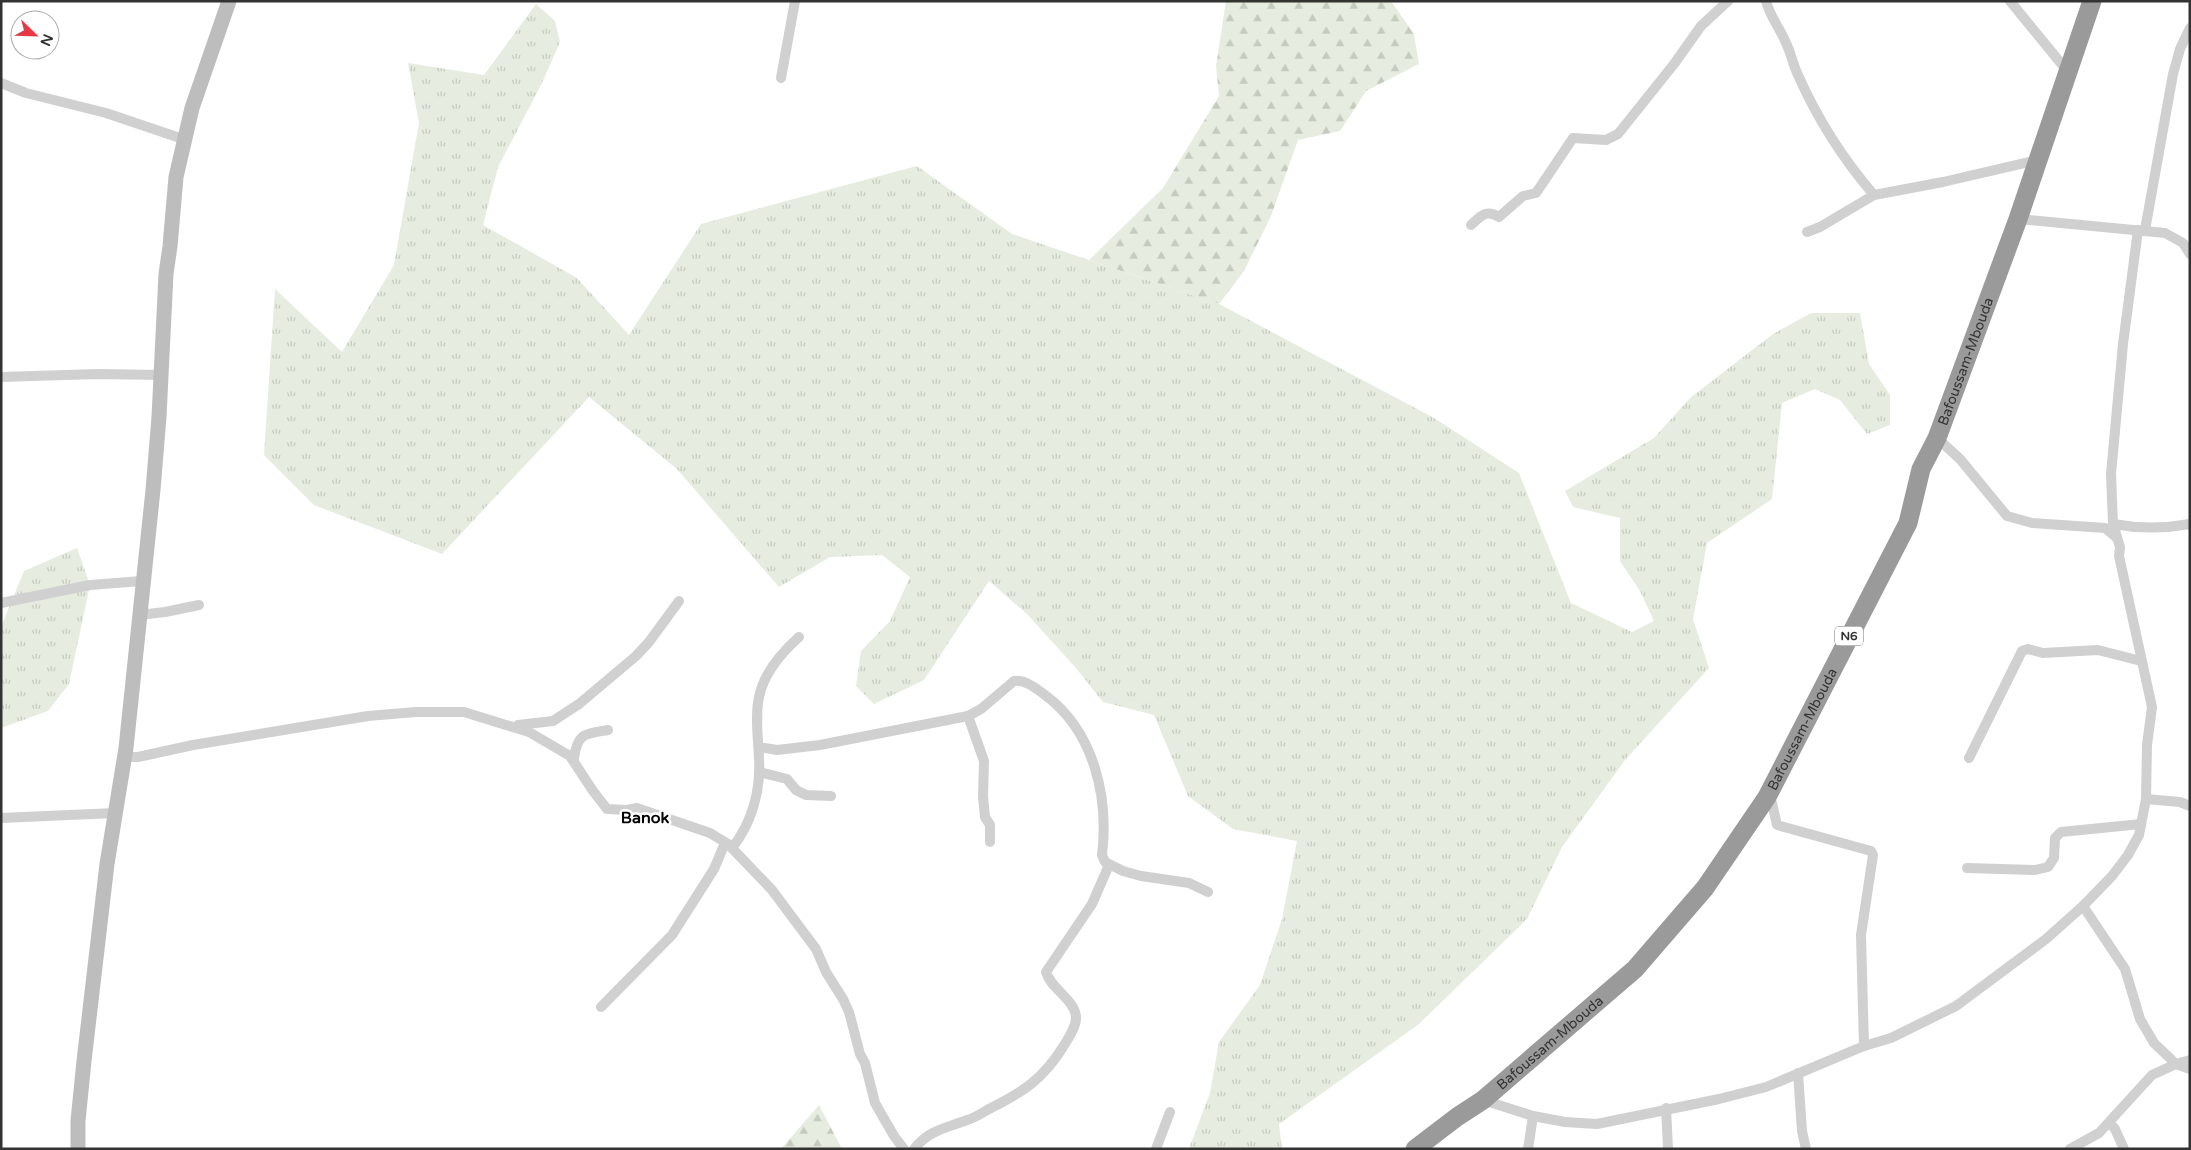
<svg xmlns="http://www.w3.org/2000/svg" width="2191" height="1150" font-family="'Varela Round',sans-serif">
<defs>
<pattern id="grass-tufts" width="24" height="20" patternUnits="userSpaceOnUse" patternTransform="scale(1.25)"><rect width="24" height="20" fill="#e6ecdf"/><path d="M3 7l-1-3M5 7V3M7 7l1-3M15 17l-1-3M17 17v-4M19 17l1-3" fill="none" stroke="#c6cbc0"/></pattern>
<pattern id="forest-firs" width="22" height="20" patternUnits="userSpaceOnUse" patternTransform="scale(1.25)"><rect width="22" height="20" fill="#e6ecdf"/><path d="M5 1l3.5 6h-7zM16 11l3.5 6h-7z" fill="#c6cbc0"/></pattern>
</defs>
<rect width="100%" height="100%" fill="#fff"/>
<g fill="url(#grass-tufts)">
<polygon points="536,4 555,21 560,42 541,85 498,167 483,225 577,278 629,335 701,224 917,166 1012,234 1219,304 1434,418 1519,473 1571,603 1632,632 1654,621 1640,591 1620,561 1620,518 1573,507 1565,491 1654,438 1690,398 1773,334 1811,313 1860,313 1869,364 1890,395 1890,425 1867,434 1840,400 1815,389 1782,403 1772,499 1707,543 1693,619 1709,668 1625,760 1562,847 1527,919 1419,1024 1279,1124 1282,1149 1189,1149 1210,1093 1219,1042 1260,985 1282,919 1297,841 1233,829 1188,796 1154,715 1103,702 1075,667 1027,614 989,581 924,680 874,704 856,686 861,651 890,621 910,577 882,555 830,557 779,587 677,469 589,397 442,554 314,505 264,455 275,289 342,352 394,265 419,123 408,63 484,75"/>
<polygon points="77,548 90,585 69,684 48,711 1,728 1,627 24,571"/>
</g>
<g fill="url(#forest-firs)">
<polygon points="1226,1 1391,1 1414,34 1419,64 1366,91 1340,131 1298,140 1271,216 1244,271 1219,304 1089,260 1163,188 1219,96 1216,66"/>
<polygon points="819,1105 842,1149 781,1149"/>
</g>
<g fill="none" stroke-linecap="round" stroke-linejoin="round">
<g stroke="#d0d0d0" stroke-width="10">
<path d="M1766 1C1770 17 1780 28 1786 43 1791 53 1793 65 1798 75 1817 118 1843 159 1874 195"/>
<polyline points="2010,1 2068,72"/>
<polyline points="781,78 795,1"/>
<polyline points="1,83 26,93 106,113 183,139"/>
<polyline points="2018,219 2165,233 2183,243 2190,254"/>
<path d="M1471 225C1481 216 1486 209 1499 217L1523 196 1536 193 1573 138 1606 140 1618 134 1674 64 1701 26 1728 1"/>
<polyline points="2145,230 2173,74 2180,49 2190,28"/>
<polyline points="1807,232 1820,227 1874,195 1943,182 2038,160"/>
<polyline points="1,377 98,374 161,375"/>
<polyline points="1937,438 1960,459 2007,516 2032,523 2105,528 2117,538"/>
<path d="M2113 524C2140 529 2163 529 2190 524"/>
<polyline points="1,603 90,585 142,581"/>
<polyline points="139,615 165,612 199,605"/>
<polyline points="968,716 984,761 983,797 985,817 990,825 990,842"/>
<polyline points="518,725 553,721 579,704 636,656 649,642 679,601"/>
<path d="M759 747 777 750 820 745 968 716 981 709 1014 681C1025 679 1037 689 1045 695 1094 731 1109 797 1102 855L1105 862 1123 871 1141 876 1189 883 1208 892"/>
<polyline points="124,757 138,757 193,745 368,716 416,712 464,712 529,732 570,756 593,791 607,809 627,810 637,808 710,833 728,844 772,890 816,949 826,972 843,999 849,1012 860,1054 865,1063 875,1103 894,1136 904,1149"/>
<polyline points="1969,758 2022,651 2028,649 2043,653 2098,650 2141,661"/>
<path d="M574 759C577 733 585 734 608 730"/>
<polyline points="759,772 787,779 796,790 806,795 831,796"/>
<polyline points="1767,797 1772,803 1777,825 1871,851 1873,855 1861,935 1864,1046"/>
<polyline points="2146,799 2180,802 2190,806"/>
<polyline points="1,818 115,813"/>
<path d="M732 848C752 823 761 790 759 758 758 738 755 716 759 697 764 673 781 653 799 637"/>
<polyline points="1967,868 2035,870 2048,867 2054,858 2055,838 2061,832 2141,824"/>
<polyline points="2083,906 2125,969 2140,1019 2154,1043 2176,1064 2190,1069"/>
<polyline points="601,1007 672,935 714,869 725,843"/>
<polyline points="1798,1073 1802,1131 1806,1149"/>
<polyline points="1483,1100 1533,1116 1565,1122 1597,1124 1719,1099 1766,1087 1864,1046 1891,1038 1956,1006 2046,939 2083,906 2112,876 2128,855 2139,835 2146,799 2147,745 2152,707 2119,556 2120,547 2113,524 2111,474 2123,344 2138,230"/>
<polyline points="1666,1108 1668,1149"/>
<polyline points="2110,1123 2115,1129 2124,1149"/>
<path d="M914 1149C929 1130 946 1128 967 1120 975 1118 983 1112 991 1108 1023 1092 1043 1079 1063 1047 1068 1039 1077 1026 1076 1016 1073 998 1051 989 1046 972L1092 904 1109 865"/>
<polyline points="1156,1149 1170,1112"/>
<polyline points="1528,1149 1533,1116"/>
<polyline points="2070,1149 2099,1133 2152,1075 2176,1064 2190,1060"/>
</g>
<polyline stroke="#bdbdbd" stroke-width="15" points="78,1149 78,1121 84,1061 107,864 126,748 153,490 159,417 166,274 170,246 176,177 192,108 229,1"/>
<path stroke="#9a9a9a" stroke-width="19" id="s1" d="M1415 1149 1457 1117 1483 1100 1635 969 1705 888 1767 797 1908 523 1921 469 1937 438 2018 219 2092 1"/>
</g>
<g text-anchor="middle" stroke-width="5" stroke-linejoin="round" paint-order="stroke">
<rect fill="#fff" stroke="#707070" stroke-width="1" x="1835" y="626.5" width="28" height="19" rx="4"/>
<g font-size="12" font-weight="bold" fill="#333">
<text x="1849" y="640">N6</text>
</g>
<g font-size="14" fill="#333" stroke="#fff">
<text dy="5" stroke="none"><textPath href="#s1" startOffset="982">Bafoussam-Mbouda</textPath></text>
<text dy="5" stroke="none"><textPath href="#s1" startOffset="578">Bafoussam-Mbouda</textPath></text>
<text dy="5" stroke="none"><textPath href="#s1" startOffset="172">Bafoussam-Mbouda</textPath></text>
</g>
<g font-size="16" font-weight="bold" fill="#000" stroke="#fff">
<text x="645" y="823">Banok</text>
</g>
</g>
<rect width="2191" height="1150" fill="none" stroke="#333333" stroke-width="5"/>
<g transform="translate(35 35) rotate(113)"><circle r="24" fill="#ffffff" stroke="#adadad"/>
<path d="M0-4L9 19L0 12L-9 19Z" fill="#e63946"/>
<text y="-8" font-size="14" font-weight="bold" text-anchor="middle" fill="#333333">N</text>
</g>
</svg>
